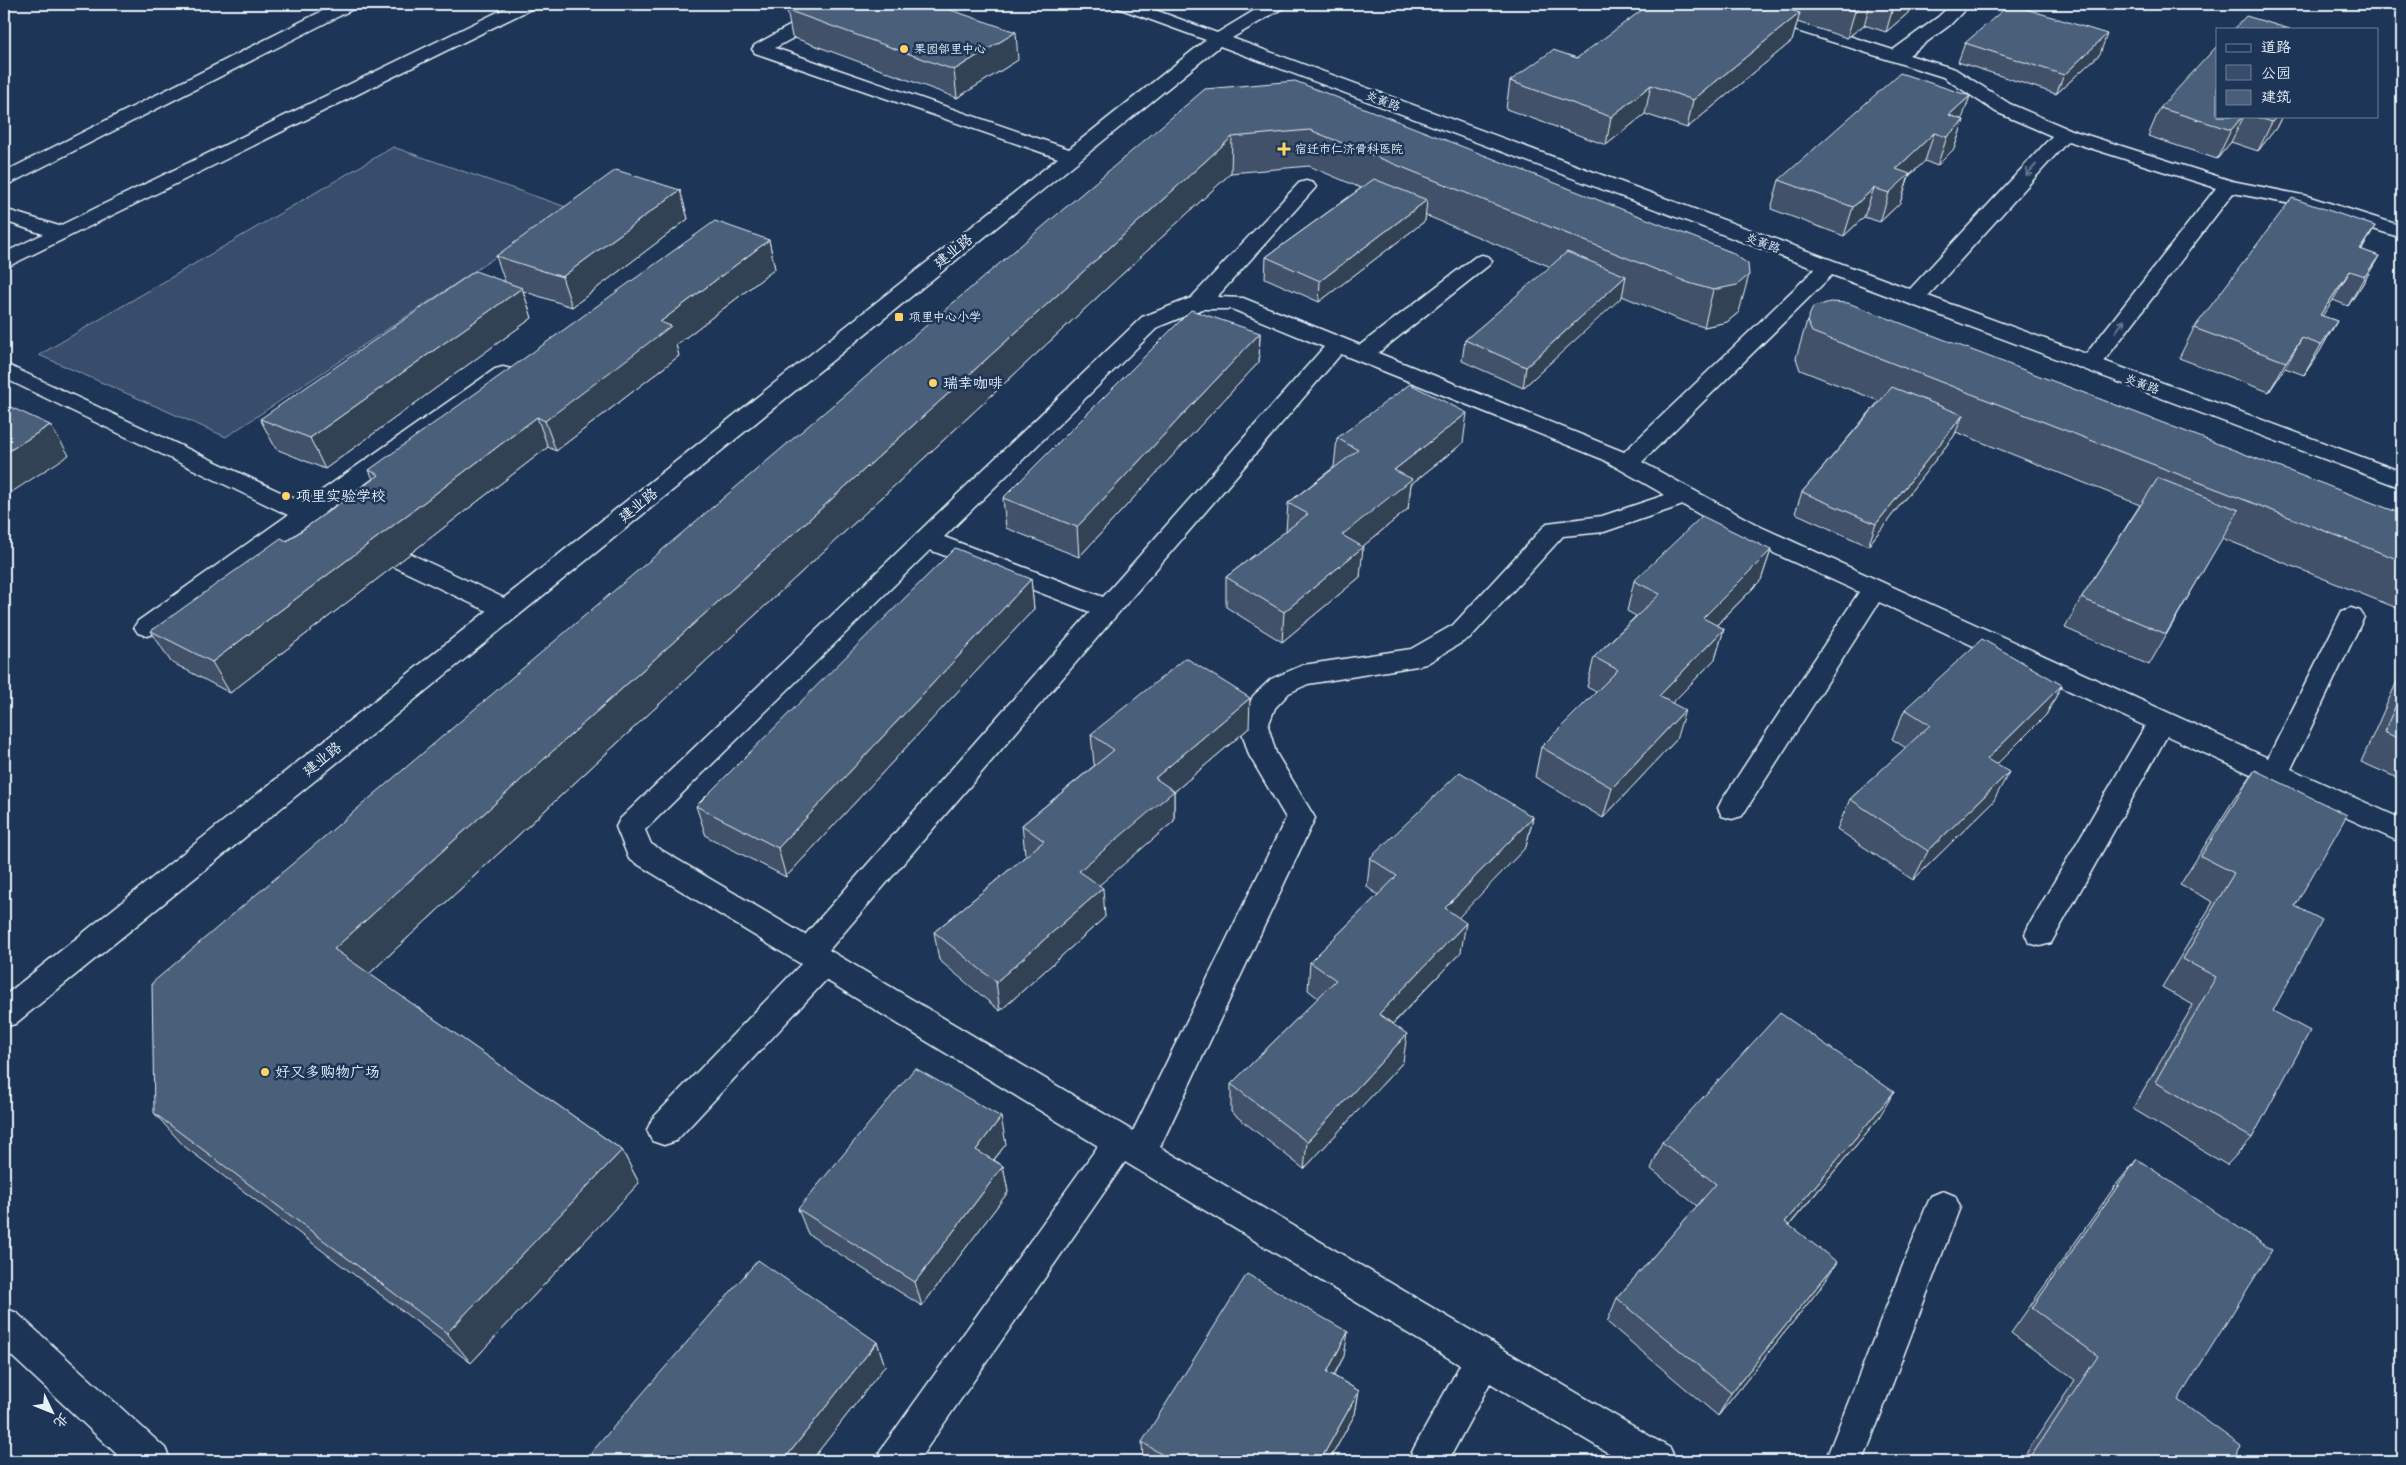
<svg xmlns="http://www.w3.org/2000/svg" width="2406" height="1465" font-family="Delius,'LXGW WenKai TC',sans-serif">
<rect width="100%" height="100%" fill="#1d3557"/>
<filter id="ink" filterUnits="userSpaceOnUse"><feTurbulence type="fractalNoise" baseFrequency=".02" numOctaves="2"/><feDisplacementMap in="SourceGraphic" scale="10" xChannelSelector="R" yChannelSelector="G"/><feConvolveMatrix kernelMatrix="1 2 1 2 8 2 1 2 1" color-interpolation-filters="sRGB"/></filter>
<g filter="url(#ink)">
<polygon fill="#374d6c" stroke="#909fb2" points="393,147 569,208 226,437 39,355"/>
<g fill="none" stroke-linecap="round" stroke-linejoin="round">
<g stroke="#e8f1f8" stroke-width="3">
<g id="minor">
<polygon points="336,4 357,4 355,8 11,183 4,185 4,172"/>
<polygon points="514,4 535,4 533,8 11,265 4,267 4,253 43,234 4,221 4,209 59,226"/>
<path d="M829 4H849L847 8 775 48 1069 149 1206 40 1118 8 1116 4H1139L1217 33 1265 4H1285L1283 8 1232 38 1910 289 2052 136 1996 112 1943 77 1725 8 1723 4H1748L1893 50 1938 17 1952 4H1970L1950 25 1909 55 1955 69 2010 104 2071 130 2232 181 2307 196 2402 226V238L2296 205 2233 193 2104 361 2402 472V488L1832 275 1642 462 1761 527 2268 758 2342 611 2351 608 2360 611 2364 617 2291 769 2402 819V843L2167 736 2051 943 2040 946 2029 943 2025 934 2029 925 2145 726 1879 602 1742 816 1732 819 1722 816 1718 808 1722 800 1859 592 1743 539 1683 505 1604 532 1563 536 1471 637 1426 664 1417 666 1308 684 1289 693 1275 708 1268 726 1276 753 1315 818 1160 1147 1670 1448 1676 1461H1622L1490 1383 1448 1461H1408L1414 1448 1460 1365 1125 1162 918 1461H876L882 1448 1098 1146 826 980 676 1141 664 1145 652 1141 647 1130 652 1119 801 964 629 859 616 827 620 819 1142 317 1191 298 1299 183 1306 181 1313 183 1316 187 1217 297 1243 298 1360 345 1475 257 1482 255 1489 257 1492 261 1489 265 1378 353 1624 452 1815 269 1220 46 15 1024 4 1027V996L487 611 359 550 356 544 359 538 368 536 377 538 504 598 1058 158 755 53 752 49 755 45ZM2068 141 2216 188 2086 354 1928 296ZM1202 309H1232L1324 347 1103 597 944 537 1158 327ZM1341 354 1602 459 1665 495 1602 516 1547 523 1453 625 1411 649 1303 665 1271 679 1253 696 1240 726 1249 755 1286 818 1133 1131 829 950ZM930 550 1090 612 805 935 651 844 645 830Z"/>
<polygon points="8,365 304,503 495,369 503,367 511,369 514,374 511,379 324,513 330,515 333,521 330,527 321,529 308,525 156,633 147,636 138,633 134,627 138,621 288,515 4,378 4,366"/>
<polygon points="1943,1191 1955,1196 1960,1207 1863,1461 1825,1461 1926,1207 1931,1196"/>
<polygon points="4,1308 17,1313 165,1448 171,1461 124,1461 4,1349"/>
</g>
</g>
<use href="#minor" fill="#1d3557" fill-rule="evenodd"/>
</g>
<g fill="#3f5169" stroke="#e8f1f8">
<polygon points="1794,4 1911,4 1908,13 1886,32 1864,25 1847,38 1797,22 1792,41 1687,128 1645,114 1606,145 1506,109 1510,81 1577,58 1792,11"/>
<polygon points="947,9 1018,60 957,98 792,37 787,10"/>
<polygon points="1965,43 2100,54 2056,94 1958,62"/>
<polygon points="1205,89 1731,252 1739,312 1727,322 1704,327 1680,320 1622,296 1523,388 1462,361 1465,340 1551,267 1425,215 1425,221 1319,302 1265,278 1266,257 1361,188 1309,166 1231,173 369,974 622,1150 639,1183 471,1363 185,1147 154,1113"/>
<polygon points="1970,96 1961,119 1964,120 1954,149 1937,166 1925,161 1909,176 1900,203 1880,222 1864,217 1844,236 1771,209 1779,180"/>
<polygon points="2160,108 2217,116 2282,116 2276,128 2258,151 2231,142 2217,159 2148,136"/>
<polygon points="680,190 688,219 572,307 523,291 532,318 325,469 276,449 260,419 505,282 496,256"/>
<polygon points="2375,226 2362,250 2379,256 2362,285 2348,306 2333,300 2322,316 2337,321 2320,351 2304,375 2285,368 2269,392 2179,358 2194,328"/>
<polygon points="769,240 775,269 676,345 679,356 556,451 548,447 230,693 171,662 151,631 287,541 373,479 369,470"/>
<polygon points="1807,321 2402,514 2402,610 2222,538 2149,665 2065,628 2081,598 2140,505 1956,432 1954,436 1868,546 1795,513 1802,492 1879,401 1800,370 1796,358"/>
<polygon points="1260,333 1259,362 1079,557 1006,528 1003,498"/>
<polygon points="1337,438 1463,443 1411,484 1408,509 1362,547 1360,577 1282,642 1226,607 1226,577 1286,531 1288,503 1334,467"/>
<polygon points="1771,550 1761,580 1717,625 1724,629 1715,659 1672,703 1676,740 1603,818 1535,777 1541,747 1596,692 1587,687 1594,657 1636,616 1627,611 1634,581"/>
<polygon points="1031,579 1034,609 786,877 706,836 696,806"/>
<polygon points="2402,670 2402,780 2361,762"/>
<polygon points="2062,685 2046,715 1996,764 1993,802 1913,880 1837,829 1850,799 1906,748 1892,739 1905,709"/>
<polygon points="1249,728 1174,792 1174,821 1099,885 1105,917 1000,1011 939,960 934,932 1027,855 1025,854 1022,825 1095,765 1094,764 1091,734"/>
<polygon points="2255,770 2295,906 2273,1011 2252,1138 2227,1165 2133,1109 2193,1005 2162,987 2213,902 2180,885 2234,799"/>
<polygon points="1533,817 1526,847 1458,917 1461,952 1393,1024 1403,1062 1304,1169 1231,1112 1231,1084 1318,998 1308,990 1310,962 1378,895 1367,887 1370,858"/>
<polygon points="1878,1119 1789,1226 1821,1287 1718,1416 1607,1322 1617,1298 1697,1206 1651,1169 1662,1142"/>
<polygon points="1006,1144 994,1160 1003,1166 1008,1192 922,1306 808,1234 798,1209"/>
<polygon points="2137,1159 2178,1400 2232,1461 2021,1461 2075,1380 2011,1333 2115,1186"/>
<polygon points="877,1342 885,1366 811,1461 597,1461 591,1453"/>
<polygon points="1344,1356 1334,1376 1359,1391 1355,1414 1329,1461 1143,1461 1142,1442"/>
</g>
<g fill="#334255" stroke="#e8f1f8">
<polygon points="916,4 956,4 919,25"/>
<polygon points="1864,4 1870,4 1864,25 1847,38 1855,11"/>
<polygon points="1894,4 1911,4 1908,13 1886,32"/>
<polygon points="1800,13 1792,41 1687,128 1693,100"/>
<polygon points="1016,32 1018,60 957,98 954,70"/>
<polygon points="2107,34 2100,54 2056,94 2064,75"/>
<polygon points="1651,85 1645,114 1606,145 1611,117"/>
<polygon points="1970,96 1960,125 1949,115"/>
<polygon points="2243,116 2244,116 2231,142 2217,159 2231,130"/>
<polygon points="2277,116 2282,116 2276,128 2258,151 2272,122"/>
<polygon points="1964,120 1954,149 1937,166 1947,137"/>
<polygon points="1934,133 1925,161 1909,176 1900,203 1880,222 1889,193 1896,169"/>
<polygon points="1232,137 1231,173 357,985 334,949"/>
<polygon points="1874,188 1864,217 1844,236 1853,207"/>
<polygon points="680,190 688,219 572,307 562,277"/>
<polygon points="1427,200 1425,221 1319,302 1320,281"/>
<polygon points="2375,226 2358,255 2360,249"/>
<polygon points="769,240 775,269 676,345 679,356 556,451 545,421 660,322"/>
<polygon points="2379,256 2362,285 2348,306 2365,276"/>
<polygon points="2350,271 2333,300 2306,340 2320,315"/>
<polygon points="1749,275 1739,312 1727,322 1704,327 1713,290"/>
<polygon points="1626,276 1622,297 1523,388 1526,367"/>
<polygon points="522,288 532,318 325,469 310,438"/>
<polygon points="2337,321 2320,351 2304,375 2321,345"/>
<polygon points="1260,333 1259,362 1079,557 1077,527"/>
<polygon points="2302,338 2285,368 2269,392 2286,362"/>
<polygon points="1467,413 1463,443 1411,484 1408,509 1339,566 1342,535 1394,470"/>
<polygon points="1963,415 1954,436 1868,546 1876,524"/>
<polygon points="537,417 548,447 230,693 212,662"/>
<polygon points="50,425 69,455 4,497 4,454"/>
<polygon points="1363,547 1360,577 1282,642 1284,612"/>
<polygon points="1771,550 1761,580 1694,648 1703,618"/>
<polygon points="1031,579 1034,609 786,877 778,848"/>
<polygon points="1724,629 1715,659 1650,726 1659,696"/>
<polygon points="2062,685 2046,715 1972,789 1987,759"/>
<polygon points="1250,698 1249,728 1174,792 1174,821 1082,900 1079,871 1155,778"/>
<polygon points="1685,710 1676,740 1603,818 1612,788"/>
<polygon points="2009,772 1993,802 1913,880 1928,851"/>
<polygon points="1533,817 1526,847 1440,937 1445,908"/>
<polygon points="1103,888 1105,917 1000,1011 996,982"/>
<polygon points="1466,923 1461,952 1375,1042 1379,1014"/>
<polygon points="1407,1034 1403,1062 1304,1169 1307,1142"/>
<polygon points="1894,1092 1878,1119 1770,1248 1785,1222"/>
<polygon points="1001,1117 1006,1144 981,1176 976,1150"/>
<polygon points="622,1150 639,1183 471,1363 447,1333"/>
<polygon points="1003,1166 1008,1192 922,1306 915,1282"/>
<polygon points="1837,1262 1821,1287 1718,1416 1731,1393"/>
<polygon points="1348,1332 1344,1356 1323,1395 1327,1372"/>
<polygon points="877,1342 885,1366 811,1461 783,1461"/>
<polygon points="1359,1391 1355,1414 1329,1461 1320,1461"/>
</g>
<g fill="#495e7a" stroke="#e8f1f8">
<polygon points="798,4 933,4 1016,32 954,70 787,10"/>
<polygon points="1650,4 1770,4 1800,13 1693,100 1651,85 1611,117 1510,81 1553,50 1577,58"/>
<polygon points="1833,4 1864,4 1855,11"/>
<polygon points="2010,4 2107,34 2064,75 1965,43"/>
<polygon points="2246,16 2290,29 2234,29"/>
<polygon points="2217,46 2217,116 2243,116 2231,130 2160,108"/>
<polygon points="1900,73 1970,96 1949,115 1964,120 1947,137 1934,133 1896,169 1910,174 1889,193 1874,188 1853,207 1779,180"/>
<polygon points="1295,81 1731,252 1748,264 1749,275 1737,285 1713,290 1689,283 1310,130 1232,137 334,949 622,1150 447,1333 154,1113 152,983 1205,89"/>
<polygon points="2253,116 2277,116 2272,122"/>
<polygon points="616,170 680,190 562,277 496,256"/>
<polygon points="1374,179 1427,200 1320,281 1266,257"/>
<polygon points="2292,198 2375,226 2360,249 2379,256 2365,276 2350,271 2320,315 2337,321 2321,345 2302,338 2286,362 2194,328"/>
<polygon points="715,221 769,240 660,322 671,326 545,421 537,417 212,662 151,631 281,538 287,541 379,475 369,470"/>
<polygon points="1567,252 1626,276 1526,367 1465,340"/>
<polygon points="475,271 522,288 310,438 260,419"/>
<polygon points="1830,302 1848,303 2402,514 2402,561 1812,332 1807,321 1813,307"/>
<polygon points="1191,310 1260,333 1077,527 1003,498"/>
<polygon points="1410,384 1467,413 1394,470 1412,479 1342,535 1363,547 1284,612 1226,577 1308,514 1288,503 1358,450 1337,438"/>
<polygon points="1892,387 1963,415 1876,524 1802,492"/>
<polygon points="4,404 50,425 4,454"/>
<polygon points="2158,478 2239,510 2166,634 2081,598"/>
<polygon points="1702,516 1771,550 1703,618 1724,629 1659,696 1685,710 1612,788 1541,747 1618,670 1594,657 1660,594 1634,581"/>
<polygon points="955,548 1031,579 778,848 696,806"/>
<polygon points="1982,639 2062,685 1987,759 2009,772 1928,851 1850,799 1930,725 1905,709"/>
<polygon points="1186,658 1250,698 1155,778 1174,791 1079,871 1103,888 996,982 934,932 1044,841 1022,825 1114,750 1091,734"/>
<polygon points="2402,691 2402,740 2384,732"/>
<polygon points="2255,770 2347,815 2295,906 2322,920 2273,1011 2310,1031 2252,1138 2155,1082 2216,977 2183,959 2234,873 2201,856"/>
<polygon points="1460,772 1533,817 1445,908 1466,923 1379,1014 1407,1034 1307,1142 1231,1084 1336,980 1310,962 1397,876 1370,858"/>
<polygon points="1780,1013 1894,1092 1785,1222 1837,1262 1731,1393 1617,1298 1716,1184 1662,1142"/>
<polygon points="915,1068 1001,1117 976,1150 1003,1166 915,1282 798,1209"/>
<polygon points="2137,1159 2272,1250 2178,1400 2241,1446 2232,1461 2028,1461 2098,1356 2032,1308"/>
<polygon points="758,1260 877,1342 783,1461 601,1461 591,1453"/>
<polygon points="1247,1274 1348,1332 1327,1372 1359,1391 1320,1461 1172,1461 1142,1442"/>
<polygon points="1553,1457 1559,1461 1551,1461"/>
</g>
<defs><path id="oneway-shaft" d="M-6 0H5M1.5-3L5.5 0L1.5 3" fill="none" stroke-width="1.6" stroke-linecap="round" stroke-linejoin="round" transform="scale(1.25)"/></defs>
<g stroke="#64778f">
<use href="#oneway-shaft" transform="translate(2031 170) rotate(133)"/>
<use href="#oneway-shaft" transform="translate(2120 326) rotate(-52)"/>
</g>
</g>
<g fill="#ffd166" stroke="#1d3557" stroke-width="2">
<circle cx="904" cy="49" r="5"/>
<path d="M1281.5 141.5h5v5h5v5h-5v5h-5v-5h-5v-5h5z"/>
<rect x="894" y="312" width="10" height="10" rx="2.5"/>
<circle cx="933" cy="383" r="5"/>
<circle cx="286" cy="496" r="5"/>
<circle cx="265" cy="1072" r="5"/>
</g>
<g text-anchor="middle" stroke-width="5" stroke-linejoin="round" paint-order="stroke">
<g font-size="12" fill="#e8f1f8" stroke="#1d3557" text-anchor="start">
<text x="914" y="53">果园邻里中心</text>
<text x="1295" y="153">宿迁市仁济骨科医院</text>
<text x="909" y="321">项里中心小学</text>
</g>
<g font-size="12" fill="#e8f1f8" stroke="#1d3557">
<text transform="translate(1383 101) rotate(20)" y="4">炎黄路</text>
<text transform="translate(1763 243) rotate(20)" y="4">炎黄路</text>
<text transform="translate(2142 384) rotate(20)" y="4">炎黄路</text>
</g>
<g font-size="15" fill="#e8f1f8" stroke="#1d3557">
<text transform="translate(953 251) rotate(-39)" y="5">建业路</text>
<text transform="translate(638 505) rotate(-39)" y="5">建业路</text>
<text transform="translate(322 759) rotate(-39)" y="5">建业路</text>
</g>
<g font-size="15" fill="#e8f1f8" stroke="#1d3557" text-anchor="start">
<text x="943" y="388">瑞幸咖啡</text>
<text x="296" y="501">项里实验学校</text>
<text x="275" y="1077">好又多购物广场</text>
</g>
</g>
<rect width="2406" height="1465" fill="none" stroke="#1d3557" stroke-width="20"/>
<rect x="10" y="10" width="2386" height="1445" fill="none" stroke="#e8f1f8" stroke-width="2" filter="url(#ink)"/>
<rect x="2216" y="28" width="162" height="90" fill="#1d3557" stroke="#6e8097"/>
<rect x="2226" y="44" width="25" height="8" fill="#1d3557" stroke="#6e8097"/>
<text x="2261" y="52" font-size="15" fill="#e8f1f8">道路</text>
<rect x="2226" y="65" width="25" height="15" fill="#374d6c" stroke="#6e8097"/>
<text x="2261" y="78" font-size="15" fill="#e8f1f8">公园</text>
<rect x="2226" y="90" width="25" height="15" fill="#495e7a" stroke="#6e8097"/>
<text x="2261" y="102" font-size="15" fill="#e8f1f8">建筑</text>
<g transform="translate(52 1412) rotate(133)" stroke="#1d3557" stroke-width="4" paint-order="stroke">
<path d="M0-4L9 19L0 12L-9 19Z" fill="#e8f1f8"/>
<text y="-8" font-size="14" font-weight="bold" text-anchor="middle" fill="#e8f1f8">北</text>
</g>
</svg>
